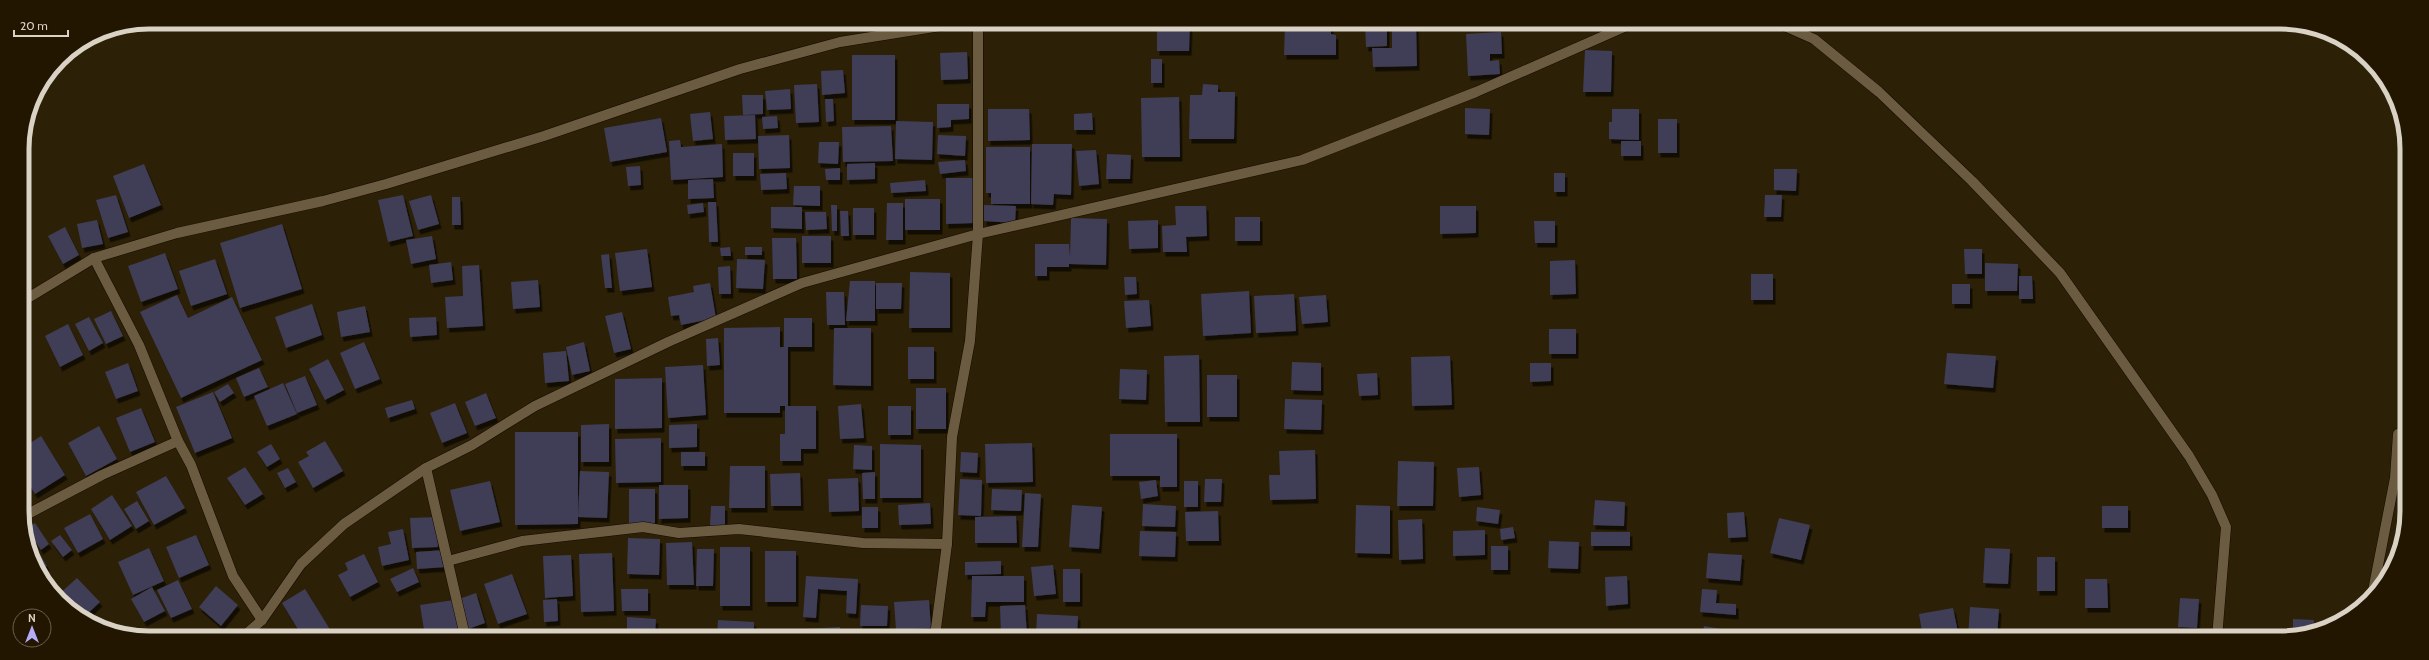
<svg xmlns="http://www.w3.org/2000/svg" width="2429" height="660" font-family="Cabin,sans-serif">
<defs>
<filter id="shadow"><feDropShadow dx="2.5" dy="4.5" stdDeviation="0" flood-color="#0009"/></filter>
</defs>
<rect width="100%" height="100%" fill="#2c2006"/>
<g fill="#3f3d56" filter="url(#shadow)">
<polygon points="1157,23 1190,23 1189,51 1157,51"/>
<polygon points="1285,23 1331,23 1331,34 1336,35 1336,55 1284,55"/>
<polygon points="1365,23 1387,23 1387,46 1366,47"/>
<polygon points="1392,23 1416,23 1417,66 1373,67 1372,48 1392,48"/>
<polygon points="1501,32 1502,54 1490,54 1490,61 1499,60 1500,74 1468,76 1466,34"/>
<polygon points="1585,50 1612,51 1611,92 1583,92"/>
<polygon points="967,52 968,79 941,80 940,53"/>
<rect x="852" y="55" width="43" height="65"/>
<rect x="1151" y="59" width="11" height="24"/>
<polygon points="843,70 845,93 822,95 821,71"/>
<polygon points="817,84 819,122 796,123 794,85"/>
<polygon points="1203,84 1218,85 1218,92 1235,92 1234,139 1189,139 1190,95 1202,95"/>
<polygon points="790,89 791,109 767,110 765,91"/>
<polygon points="742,95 763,95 763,114 743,115"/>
<polygon points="1179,97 1180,157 1142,157 1141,98"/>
<polygon points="825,99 833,99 834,121 826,122"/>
<polygon points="937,104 969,104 969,119 951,120 951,127 937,128"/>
<polygon points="1465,108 1490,109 1489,135 1465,134"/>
<polygon points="988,109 1029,109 1030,140 988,141"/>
<polygon points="1612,109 1639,109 1639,140 1609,139 1609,122 1612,122"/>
<polygon points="710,112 713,139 693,141 690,114"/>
<polygon points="1092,113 1093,130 1074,130 1074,114"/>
<polygon points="755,115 756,139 725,140 724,116"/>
<polygon points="777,116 778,128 763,129 762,117"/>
<polygon points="661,118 667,152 610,162 604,128"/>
<rect x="1658" y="119" width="19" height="34"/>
<polygon points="896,121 933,122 932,160 895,159"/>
<polygon points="891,126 893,161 843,162 842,127"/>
<polygon points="789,135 790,168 759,169 758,136"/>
<polygon points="938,135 966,136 965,156 937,154"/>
<polygon points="680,140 681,147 722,144 723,177 671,180 669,141"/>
<rect x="1621" y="141" width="20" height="15"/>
<polygon points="819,142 839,142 838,164 818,163"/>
<polygon points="1032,144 1072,144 1071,195 1054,194 1053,205 1031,204"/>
<polygon points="986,147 1030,147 1030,204 991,204 991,193 986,193"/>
<polygon points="1096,150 1099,184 1079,186 1076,151"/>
<rect x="733" y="153" width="21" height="23"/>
<polygon points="1107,154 1131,155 1130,179 1106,179"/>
<polygon points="965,160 966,171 940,174 938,162"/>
<polygon points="875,163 875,179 847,180 847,164"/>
<polygon points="144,164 161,205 129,218 113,176"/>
<polygon points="640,166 641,185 628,186 626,167"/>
<polygon points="840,168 840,180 826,180 825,169"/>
<polygon points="1774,169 1797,169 1796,191 1774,190"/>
<polygon points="786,173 787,189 761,190 760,174"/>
<rect x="1554" y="173" width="11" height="19"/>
<polygon points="946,178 973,178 974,223 946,224"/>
<polygon points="713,179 714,198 688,199 688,180"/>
<polygon points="925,180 926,191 891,193 890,183"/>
<polygon points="794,186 820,186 820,206 793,205"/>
<polygon points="116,195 128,232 108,238 96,200"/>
<polygon points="403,195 413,236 388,242 378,200"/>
<polygon points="431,195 439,224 418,230 409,201"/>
<polygon points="1765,195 1782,195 1781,217 1764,217"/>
<polygon points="452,197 460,197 461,225 452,225"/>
<rect x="905" y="199" width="35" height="31"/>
<polygon points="708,202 716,202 718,242 709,242"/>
<polygon points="703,203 704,212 688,214 687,205"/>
<polygon points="887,203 903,203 903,240 886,240"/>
<polygon points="831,205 837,205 837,231 832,231"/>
<polygon points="984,205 1016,206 1015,223 984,221"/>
<polygon points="1175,206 1206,206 1207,236 1186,237 1187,252 1163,252 1162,226 1176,225"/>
<polygon points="1440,206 1476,206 1476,233 1440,234"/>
<polygon points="771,207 802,207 802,229 771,228"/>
<rect x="853" y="208" width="21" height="27"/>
<polygon points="840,211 848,211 849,236 841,236"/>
<polygon points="805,212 826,212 827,229 806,230"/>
<rect x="1235" y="217" width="25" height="24"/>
<polygon points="1071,218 1107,219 1106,265 1069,264 1069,267 1047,267 1047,276 1035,276 1035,244 1069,244 1070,257"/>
<polygon points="97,220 103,244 82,248 77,224"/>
<polygon points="1158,220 1158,248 1129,249 1128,221"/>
<polygon points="1534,221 1555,221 1555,243 1535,243"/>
<polygon points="282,224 302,289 240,308 220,243"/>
<polygon points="65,227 79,255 63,264 48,236"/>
<polygon points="432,236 436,259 411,264 406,240"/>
<rect x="802" y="236" width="29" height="27"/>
<polygon points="772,238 796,238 797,279 773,279"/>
<polygon points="730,247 731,256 721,256 720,248"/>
<rect x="745" y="247" width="17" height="8"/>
<polygon points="647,249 652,287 620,291 615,253"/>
<polygon points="1964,249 1982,249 1982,274 1965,274"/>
<polygon points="165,253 178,289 141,302 128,266"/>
<polygon points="609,254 612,288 605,288 601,255"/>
<polygon points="215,259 227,294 191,306 179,271"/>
<polygon points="737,259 765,260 763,289 736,288"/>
<polygon points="1575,260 1576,294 1550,295 1550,261"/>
<polygon points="451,262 453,280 431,283 429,265"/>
<polygon points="1985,263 2018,264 2017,291 1985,291"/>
<polygon points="479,265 483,326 447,328 445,297 463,296 462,266"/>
<polygon points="730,266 731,294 719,294 718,267"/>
<polygon points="910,272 950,273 950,328 909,328"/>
<rect x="1751" y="274" width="22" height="26"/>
<polygon points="2019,276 2032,276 2033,299 2019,299"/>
<polygon points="1124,277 1136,277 1137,294 1125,295"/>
<polygon points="538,280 540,307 513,309 511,282"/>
<polygon points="850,281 875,281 875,321 846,321"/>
<polygon points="710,283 716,318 681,325 679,315 671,316 668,297 694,292 693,286"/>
<polygon points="876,283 902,283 901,309 876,309"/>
<rect x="1952" y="284" width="18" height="20"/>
<polygon points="1249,291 1251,333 1203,336 1201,294"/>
<polygon points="826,292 844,292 845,325 827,325"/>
<polygon points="1294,294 1296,331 1256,333 1254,296"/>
<polygon points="177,295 188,318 232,297 262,360 181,398 140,312"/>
<polygon points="1326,295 1328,322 1302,324 1299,297"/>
<polygon points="1149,300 1151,326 1126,328 1124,301"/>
<polygon points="312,304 322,335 286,348 275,317"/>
<polygon points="365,306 370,332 341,337 337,312"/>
<polygon points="111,311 123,336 106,344 94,319"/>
<polygon points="622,312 631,349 614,353 605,316"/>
<polygon points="89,317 103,343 89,351 75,324"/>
<polygon points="436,317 437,335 410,337 409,318"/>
<polygon points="784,318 812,318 812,347 788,347 788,406 816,406 816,449 801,449 801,461 780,461 780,434 785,434 785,406 780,406 780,413 724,413 724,328 780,327 780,347 784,347"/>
<polygon points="68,324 83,355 60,367 45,336"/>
<polygon points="834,328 871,328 871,386 833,385"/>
<rect x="1549" y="329" width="27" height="25"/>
<polygon points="718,338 720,365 707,366 706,339"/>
<polygon points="364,342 380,379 355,389 340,353"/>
<polygon points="584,342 590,371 572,375 566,347"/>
<rect x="908" y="347" width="26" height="32"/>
<polygon points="566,351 569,381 545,383 543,353"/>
<polygon points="1947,353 1996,356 1993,388 1944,384"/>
<polygon points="1199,355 1200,422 1165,422 1164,356"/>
<polygon points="1450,356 1452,405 1412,406 1411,357"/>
<polygon points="328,359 344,390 325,400 309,369"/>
<polygon points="1292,362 1321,363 1321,391 1291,390"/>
<polygon points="128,363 138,391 116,399 105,372"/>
<polygon points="1530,363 1551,363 1551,381 1530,382"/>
<polygon points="703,365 706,415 668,418 665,367"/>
<polygon points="259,368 268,387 244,397 236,378"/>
<polygon points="1120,369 1147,370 1146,400 1119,399"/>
<polygon points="1377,373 1378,395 1359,396 1357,374"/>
<rect x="1207" y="375" width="30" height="42"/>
<polygon points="305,376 317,405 297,413 285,384"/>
<polygon points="662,378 662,428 615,429 615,379"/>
<polygon points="283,383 297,414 267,426 254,396"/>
<polygon points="228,384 234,393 220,402 214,392"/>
<rect x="916" y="388" width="30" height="41"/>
<polygon points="213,392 232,438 195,453 176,407"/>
<polygon points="486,393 496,418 475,426 465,402"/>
<polygon points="1285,399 1322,400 1321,430 1284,429"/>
<polygon points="412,400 415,409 388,418 385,408"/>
<polygon points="455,403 467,433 442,443 430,413"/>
<polygon points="861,404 864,438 840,439 838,406"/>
<rect x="888" y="406" width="23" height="29"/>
<polygon points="141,408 155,442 130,452 116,418"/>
<polygon points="609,424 609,462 581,462 581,425"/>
<polygon points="697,424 697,447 669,448 669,425"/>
<polygon points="99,426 117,459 86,476 68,443"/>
<polygon points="515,432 578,432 578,524 515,525"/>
<polygon points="1110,434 1177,434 1177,487 1160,487 1160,476 1110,476"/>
<polygon points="41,436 65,475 35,494 24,477 24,447"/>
<polygon points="661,438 661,482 616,483 615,439"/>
<polygon points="325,441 343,471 313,488 298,462 309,456 306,452"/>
<polygon points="1032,443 1033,482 986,483 985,444"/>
<polygon points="271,444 280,459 267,467 257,452"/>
<polygon points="880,444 921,445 921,498 880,498"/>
<polygon points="854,445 872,446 872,470 853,469"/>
<polygon points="1315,450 1316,499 1270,500 1269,475 1280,475 1279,451"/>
<rect x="681" y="452" width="24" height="14"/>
<polygon points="961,452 978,453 977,473 960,472"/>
<polygon points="1398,461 1434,462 1433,506 1397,506"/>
<polygon points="730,466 765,466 765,508 729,508"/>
<polygon points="245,467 263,494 245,505 227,478"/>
<polygon points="1479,467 1481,495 1459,497 1457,468"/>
<polygon points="288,468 296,482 285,488 277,473"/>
<polygon points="580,471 609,472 607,518 578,517"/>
<polygon points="875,472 875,499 863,499 862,473"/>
<polygon points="800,473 801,506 771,506 770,474"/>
<polygon points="166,476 185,508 154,525 136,492"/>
<polygon points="858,478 859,511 829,512 828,479"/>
<polygon points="960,479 982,480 981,516 958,515"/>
<polygon points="1205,479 1222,479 1221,502 1204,502"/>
<polygon points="1156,480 1158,496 1141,499 1139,482"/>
<polygon points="490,481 500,522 460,531 450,490"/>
<rect x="1184" y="481" width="14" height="26"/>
<polygon points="659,485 688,485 688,518 659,519"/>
<rect x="629" y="489" width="26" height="34"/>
<polygon points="992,489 1022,490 1021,511 991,510"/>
<polygon points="1025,493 1041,494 1038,547 1022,547"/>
<polygon points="112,495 132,526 110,540 91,509"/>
<polygon points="1595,500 1625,502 1624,526 1593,525"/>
<polygon points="137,501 149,521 136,529 124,509"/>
<polygon points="930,503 931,524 899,525 898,505"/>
<polygon points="1143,504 1176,506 1175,527 1142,526"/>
<polygon points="1072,505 1102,507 1099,549 1069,547"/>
<polygon points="1356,505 1390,506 1390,554 1355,553"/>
<polygon points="711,506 725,506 725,526 710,526"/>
<rect x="2102" y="506" width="26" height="22"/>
<rect x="862" y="507" width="16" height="21"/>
<polygon points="1477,507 1500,510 1498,524 1476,521"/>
<polygon points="1218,511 1219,541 1186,541 1185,512"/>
<polygon points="1744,512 1746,537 1728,538 1727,513"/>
<polygon points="90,514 103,539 78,553 64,528"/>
<polygon points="1016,516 1017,543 975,543 975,517"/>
<polygon points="436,517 438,547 412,548 410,518"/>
<polygon points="1779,518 1810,525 1801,560 1770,553"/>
<polygon points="1422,519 1423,559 1399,560 1398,520"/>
<polygon points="35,523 49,544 41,550 27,529"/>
<polygon points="1513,527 1515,538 1501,540 1500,529"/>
<polygon points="403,529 409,560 382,566 378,547 391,544 388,532"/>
<polygon points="25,530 47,566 38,571 24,536"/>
<polygon points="1485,530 1485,555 1453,556 1453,531"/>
<polygon points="1140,531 1176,532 1175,557 1139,556"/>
<rect x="1591" y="532" width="39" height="14"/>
<polygon points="60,535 72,550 63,557 51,541"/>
<polygon points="196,535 209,565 179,578 166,547"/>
<polygon points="628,538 660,539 659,575 627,574"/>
<polygon points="1549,541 1579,542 1578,569 1548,568"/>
<polygon points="692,542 694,585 667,585 666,543"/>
<rect x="1491" y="546" width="17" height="24"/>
<rect x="720" y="547" width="30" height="59"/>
<polygon points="149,548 164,581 133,595 118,562"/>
<polygon points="1985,548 2010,549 2008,584 1983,583"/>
<polygon points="697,549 714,549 713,586 696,586"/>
<polygon points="444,550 446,567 417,569 416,552"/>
<rect x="765" y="551" width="31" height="51"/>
<polygon points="612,553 614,611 581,612 579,554"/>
<polygon points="1708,553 1742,555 1740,581 1706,578"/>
<polygon points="364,554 378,582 350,597 338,575 348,570 345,563"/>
<polygon points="571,555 573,596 545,598 543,556"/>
<rect x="2037" y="557" width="18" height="34"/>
<polygon points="1001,561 1001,574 965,575 965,562"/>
<polygon points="1053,565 1056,594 1034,596 1031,567"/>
<polygon points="413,568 419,582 397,592 390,579"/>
<rect x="1063" y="569" width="17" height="33"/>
<polygon points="512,574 527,614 498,624 484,584"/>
<polygon points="806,576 858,579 856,614 846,613 847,591 818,589 816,618 803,617"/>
<polygon points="972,576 1024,576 1024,602 986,602 985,617 971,617"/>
<polygon points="1627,576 1628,604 1606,606 1605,577"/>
<polygon points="77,578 100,602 83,618 58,595"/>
<polygon points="2085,579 2107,579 2108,608 2085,608"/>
<polygon points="178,580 192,609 171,618 157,590"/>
<polygon points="216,586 238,605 221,626 199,607"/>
<polygon points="152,587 165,611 144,622 131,599"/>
<polygon points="305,589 331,631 323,636 302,636 282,603"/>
<polygon points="621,589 648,589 648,611 622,611"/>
<polygon points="1702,589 1717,590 1716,603 1736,604 1736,615 1700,612"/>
<polygon points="476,593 485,623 468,629 459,599"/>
<polygon points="2180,598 2199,599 2197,628 2178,627"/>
<polygon points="557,599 558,621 544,622 543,600"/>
<polygon points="454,600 459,636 425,636 420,605"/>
<polygon points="929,600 931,628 896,630 894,602"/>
<polygon points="861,605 888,606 887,626 860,626"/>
<polygon points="1025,605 1027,636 1001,636 1000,606"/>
<polygon points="1970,607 1999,609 1997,637 1968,637"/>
<polygon points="1953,608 1959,637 1923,637 1919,614"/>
<polygon points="1037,614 1078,616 1077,636 1036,636"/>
<polygon points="627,617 656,619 655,635 627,634"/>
<polygon points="2293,619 2314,620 2313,632 2293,637"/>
<polygon points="718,620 754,622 754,636 717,636"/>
<polygon points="1704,626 1732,631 1731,637 1702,637"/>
<polygon points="840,627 841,636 803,636 803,629"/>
<polygon points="197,630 204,636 192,636"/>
<polygon points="553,631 554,636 532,636 532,635"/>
<polygon points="899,633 899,636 864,636 864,635"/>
<polygon points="1129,634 1193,635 1193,637 1129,637"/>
</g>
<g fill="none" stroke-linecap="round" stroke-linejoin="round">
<g stroke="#140900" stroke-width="11">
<g id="minor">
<polyline points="1780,24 1814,39 1879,92 1972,181 2060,273 2189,456 2212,495 2226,527 2217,638"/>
<polyline points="94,258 139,345 178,441 191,465 233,576 262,620"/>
<polyline points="23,301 94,258 177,233 323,201 386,184 544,136 740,69 840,42 959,23"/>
<polyline points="426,468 465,636"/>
<polyline points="24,516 102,475 178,441"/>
<polyline points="448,561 522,541 643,527 679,533 739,529 863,543 947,544"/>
<polyline points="2372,596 2395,478 2398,434"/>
<polyline points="244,636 262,620 301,564 344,524 426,468 472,445 535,406 668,342 802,283 978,234 1302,160 1476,92 1631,24"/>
<polyline points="935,636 947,544 952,437 970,341 978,234 978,23"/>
</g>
</g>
<use href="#minor" stroke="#6a5b41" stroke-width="10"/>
</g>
<path d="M0 0H2429V660H0ZM149 29H2280A120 120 0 0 1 2400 149V511A120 120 0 0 1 2280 631H149A120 120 0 0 1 29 511V149A120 120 0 0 1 149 29Z" fill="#221600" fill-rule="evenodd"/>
<path fill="none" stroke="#dad2c4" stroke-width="5" d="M149 29H2280A120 120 0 0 1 2400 149V511A120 120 0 0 1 2280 631H149A120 120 0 0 1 29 511V149A120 120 0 0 1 149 29Z"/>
<g transform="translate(32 628)"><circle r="19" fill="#221600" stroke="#6c614e"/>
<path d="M0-3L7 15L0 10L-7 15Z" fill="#b4acf9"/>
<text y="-6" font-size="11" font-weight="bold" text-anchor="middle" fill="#dad2c4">N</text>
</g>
<path d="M14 30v6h54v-6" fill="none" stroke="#dad2c4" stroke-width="2"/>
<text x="20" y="30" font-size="12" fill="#dad2c4" stroke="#221600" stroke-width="3" paint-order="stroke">20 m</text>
</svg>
